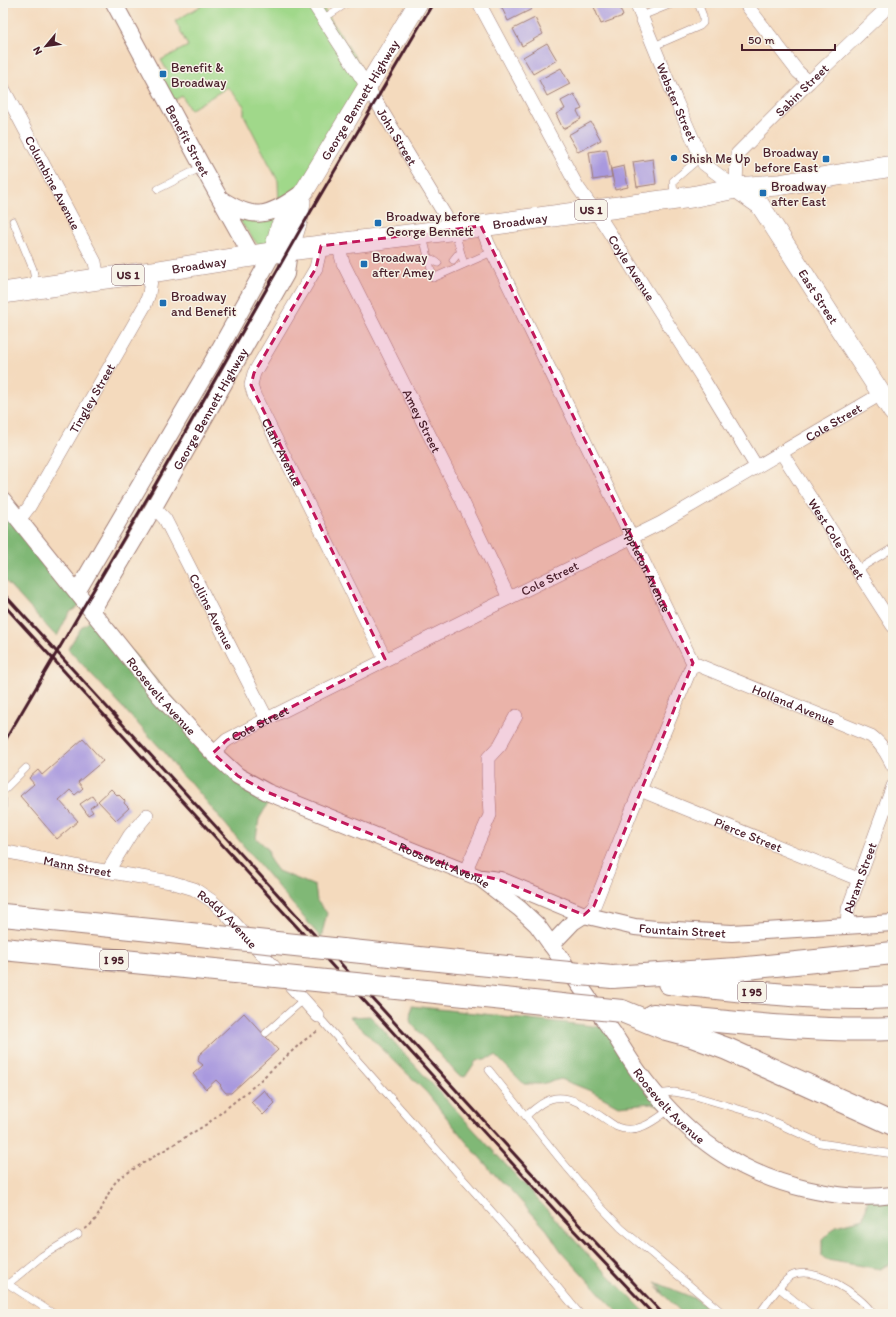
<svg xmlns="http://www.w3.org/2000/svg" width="896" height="1317" font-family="Itim,sans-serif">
<rect width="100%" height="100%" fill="#f7f3e8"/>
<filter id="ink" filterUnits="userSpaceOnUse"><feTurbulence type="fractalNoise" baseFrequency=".025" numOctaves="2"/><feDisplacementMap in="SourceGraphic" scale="8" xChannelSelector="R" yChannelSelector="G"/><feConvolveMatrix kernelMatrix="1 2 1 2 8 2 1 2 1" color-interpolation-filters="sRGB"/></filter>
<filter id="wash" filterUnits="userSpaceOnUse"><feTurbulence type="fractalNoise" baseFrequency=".012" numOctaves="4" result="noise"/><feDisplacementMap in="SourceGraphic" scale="16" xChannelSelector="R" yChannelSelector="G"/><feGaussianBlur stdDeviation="0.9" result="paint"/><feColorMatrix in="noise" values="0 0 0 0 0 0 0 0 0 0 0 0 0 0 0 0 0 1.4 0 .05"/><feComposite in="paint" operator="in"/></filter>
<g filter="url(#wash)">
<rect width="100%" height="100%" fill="#f4dabd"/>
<polygon fill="#a0d88a" stroke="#757c5a" points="206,3 320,3 365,73 284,242 258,245 229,207 245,209 279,205 278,181 244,115 244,106 228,87 190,110 182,96 173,101 161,76 168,72 161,60 188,46 175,21"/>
<g fill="#80b876" stroke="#656c50">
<polygon points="3,496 85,601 69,613 57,636 53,633 3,578"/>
<polygon points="99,614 214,747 249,777 275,792 259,819 256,838 268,849 270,860 278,871 315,886 317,901 327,913 321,938 190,782 181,775 166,754 68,649 81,628"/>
<polygon points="411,1006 602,1027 679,1112 652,1103 618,1106 593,1092 561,1079 541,1084 524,1084 496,1056 476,1061 465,1077 458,1075 411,1023 410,1020"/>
<polygon points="370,1016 590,1257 647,1314 620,1314 607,1301 561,1251 547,1230 507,1186 502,1183 467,1143 427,1093 350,1017"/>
<polygon points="893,1190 893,1262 880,1269 827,1260 822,1256 822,1240 836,1226 864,1219 869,1193"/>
<polygon points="655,1282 696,1299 716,1314 683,1314 656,1287 664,1293"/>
</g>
<g id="blocks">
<g fill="#a999de">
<polygon points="507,3 529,3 532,9 508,21 501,6"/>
<polygon points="605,3 618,3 623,16 601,24 594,7"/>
<polygon points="535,18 543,34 522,46 513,29"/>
<polygon points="547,43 557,60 533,74 523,57"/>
<polygon points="561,68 570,84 547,96 539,80"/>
<polygon points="574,94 582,109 577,111 581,119 563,129 556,114 565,109 561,101"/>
<polygon points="591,122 601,140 578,152 568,135"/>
<polygon points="607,149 612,177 593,180 589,152"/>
<polygon points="653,159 656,184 637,187 633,162"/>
<polygon points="624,166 628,187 615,190 611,169"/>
<polygon points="83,739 103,761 78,782 83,788 75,795 70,790 59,800 78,821 57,839 20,796 34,784 29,778 38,770 42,775"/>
<polygon points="111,789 118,796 119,795 125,801 124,803 129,808 116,820 98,801"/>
<polygon points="92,796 97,803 90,808 93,812 88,815 80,804"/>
<polygon points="244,1013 278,1050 231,1093 226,1093 220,1086 221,1085 216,1080 206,1089 193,1074 203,1065 198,1061 199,1055"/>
<polygon points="264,1090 275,1103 263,1115 251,1102"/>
</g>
</g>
</g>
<g filter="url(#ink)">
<use href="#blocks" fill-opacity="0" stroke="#9f7c74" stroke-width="1"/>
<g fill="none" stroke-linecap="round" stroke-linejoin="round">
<g stroke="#9f7c74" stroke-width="8">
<g id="service">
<polyline points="642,16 674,3"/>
<polyline points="323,19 347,3"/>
<polyline points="654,46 700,26 703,23 703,16 698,3"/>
<polyline points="158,189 202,167"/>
<polyline points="674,197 673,181 701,157"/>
<polyline points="13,221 33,269 36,286"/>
<polyline points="455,232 464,264"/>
<polyline points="423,236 433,278 492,252"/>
<polyline points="429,260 432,259 438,263"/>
<polyline points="453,260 457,255 461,254"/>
<polyline points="857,570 893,548"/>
<polyline points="3,791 26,768"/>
<polyline points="3,801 3,810"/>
<polyline points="318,1016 536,1261 580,1314"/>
<polyline points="266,1033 303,1000"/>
<polyline points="489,1070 560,1159 601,1207 621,1228 724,1314"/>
<polyline points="657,1094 674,1092 695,1096 759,1115 820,1143 893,1154"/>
<path d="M526 1116C533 1110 541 1102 551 1099 573 1092 599 1116 617 1127 637 1135 654 1121 669 1110"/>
<polyline points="3,1282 8,1284 42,1256 78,1234"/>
<polyline points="8,1284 54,1314"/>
<polyline points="779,1288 811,1314"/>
<path d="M759 1314C766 1305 782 1281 791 1276 814 1264 861 1295 873 1314"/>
</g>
</g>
<g stroke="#9f7c74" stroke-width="14">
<g id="minor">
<path id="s1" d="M313 3 368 88 454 230"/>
<path id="s2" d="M479 3 577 186 604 224 705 382 756 466"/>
<path id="s3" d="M636 3 677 103 704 164 736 188"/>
<polyline points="745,3 798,72 809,82"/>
<path id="s4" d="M3 88 95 262 98 279"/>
<path id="s5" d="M736 188 737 154 809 82 892 3"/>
<path id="s6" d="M481 226 488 243 693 663 640 790 594 906 584 915"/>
<path id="s7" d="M338 244 343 263 458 492 509 598"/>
<path id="s8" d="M321 246 316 268 254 373 251 385 254 395 385 659"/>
<path id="s9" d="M781 452 893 626"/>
<path id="s10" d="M154 507 165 519 267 719"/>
<path id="s11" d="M19 520 29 507 145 305 149 294 152 272"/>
<path id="s12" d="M693 663 871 736C882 744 887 754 893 766"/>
<path id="s13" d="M213 753 227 740 267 719 509 598 661 523 881 394"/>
<path id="s14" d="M640 790 858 879"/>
<path id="s15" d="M3 851 81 867 171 882 194 889 212 901 229 917 318 1016"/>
<polyline points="108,871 130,835 147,815"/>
<polyline points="465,872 490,815 488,776 488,758 500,745 516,716"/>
<path id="s16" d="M847 927 848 909 893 786"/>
</g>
</g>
<g stroke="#9f7c74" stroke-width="18">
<g id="tertiary">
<path id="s17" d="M114 3 204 170 252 256"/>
<path d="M221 199C255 221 267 217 299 195"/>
<path id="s18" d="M3 500 159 695 194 733 213 753 238 776 267 792 480 878 520 909 537 925C563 961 588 998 614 1034 624 1050 634 1067 646 1082 689 1137 737 1173 806 1189 837 1196 862 1199 893 1195"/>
<polyline points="77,592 210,366 273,253"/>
<path id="s19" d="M92 611 154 507 286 274 289 250"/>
<path id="s20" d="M482 878 500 880 584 915 635 927 656 929 732 933 893 923"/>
<polyline points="551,945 573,922 584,915"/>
</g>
</g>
<g stroke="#9f7c74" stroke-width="20">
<g id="secondary">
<path id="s21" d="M736 188 760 205 893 412"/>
<polyline points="289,250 299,217 301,201"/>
<path id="s22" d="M273 253 280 227 288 214 305 190 418 3"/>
</g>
</g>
<g stroke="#9f7c74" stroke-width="22">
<g id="primary">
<path id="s23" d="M3 293 98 279 152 272 289 250 481 226 691 197 736 188 778 185 893 166"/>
</g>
</g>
<g stroke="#9f7c74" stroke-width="24">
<g id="motorway">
<polyline points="3,915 200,935"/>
<polyline points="3,949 225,971"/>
<polyline points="390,955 527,969"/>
<polyline points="612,977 737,969 893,953"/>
<path d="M669 983C744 991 818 1001 893 997"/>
<polyline points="426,991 562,1005"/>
<polyline points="622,1011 666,1029 692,1036 727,1049 893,1124"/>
<path d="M653 1015C732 1022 813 1032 893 1029"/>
</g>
</g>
<path stroke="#9f7c74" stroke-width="2" stroke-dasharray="3 3" stroke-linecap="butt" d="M85 1229C104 1217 104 1193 119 1178L207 1124 254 1086 302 1042 319 1030"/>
<use href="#service" stroke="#fff" stroke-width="7"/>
<use href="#minor" stroke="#fff" stroke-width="13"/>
<use href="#tertiary" stroke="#fff" stroke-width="16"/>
<use href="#secondary" stroke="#fff" stroke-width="19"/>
<use href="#primary" stroke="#fff" stroke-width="21"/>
<use href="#motorway" stroke="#fff" stroke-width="22"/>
<g stroke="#4a1f2b" stroke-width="3">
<polyline points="3,593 568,1213 663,1314"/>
<polyline points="3,604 562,1218 653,1314"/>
<polyline points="3,744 155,485 300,230 433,3"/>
</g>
<g stroke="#9f7c74" stroke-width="24" stroke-linecap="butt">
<g id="motorway-bridge">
<polyline points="200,935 390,955"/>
<polyline points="527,969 612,977"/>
<polyline points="225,971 426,991"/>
<polyline points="562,1005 622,1011"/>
</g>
</g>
<use href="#motorway-bridge" stroke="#fff" stroke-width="22"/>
</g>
</g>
<path fill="#c2185b" fill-opacity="0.2" stroke="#c2185b" stroke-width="3" stroke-dasharray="8 5" stroke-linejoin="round" d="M481 226 693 663 594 906 584 915 500 880 465 872 267 792 238 776 213 753 227 740 385 659 251 385 254 373 316 268 321 246Z"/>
<g fill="#1f6fb2" stroke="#f7f3e8" stroke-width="1.5">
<rect x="159" y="70" width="8" height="8" rx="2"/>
<circle cx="674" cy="158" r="4"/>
<rect x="822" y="155" width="8" height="8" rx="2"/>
<rect x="759" y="189" width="8" height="8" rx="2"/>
<rect x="374" y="219" width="8" height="8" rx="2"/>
<rect x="360" y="260" width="8" height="8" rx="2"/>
<rect x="159" y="299" width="8" height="8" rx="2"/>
</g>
<g text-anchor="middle" stroke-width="3" stroke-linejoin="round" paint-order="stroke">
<g fill="#f7f3e8" stroke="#7e5f64" stroke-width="1">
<rect x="575" y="200" width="32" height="20" rx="3"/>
<rect x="112" y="265" width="32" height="20" rx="3"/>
<rect x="100" y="950" width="28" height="20" rx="3"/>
<rect x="738" y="982" width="28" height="20" rx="3"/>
</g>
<g font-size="12" font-weight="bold" fill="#4a1f2b">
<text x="591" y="214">US 1</text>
<text x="128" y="279">US 1</text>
<text x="114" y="964">I 95</text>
<text x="752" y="996">I 95</text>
</g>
<g font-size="13" fill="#4a1f2b" stroke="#f7f3e8" text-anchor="start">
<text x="171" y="72">Benefit &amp;<tspan x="171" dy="15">Broadway</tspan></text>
<text x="818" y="157" text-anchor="end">Broadway<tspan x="818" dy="15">before East</tspan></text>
<text x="682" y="163">Shish Me Up</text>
<text x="771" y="191">Broadway<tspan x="771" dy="15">after East</tspan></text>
<text x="386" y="221">Broadway before<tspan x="386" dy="15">George Bennett</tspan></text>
<text x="372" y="262">Broadway<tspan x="372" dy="15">after Amey</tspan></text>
<text x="171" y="301">Broadway<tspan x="171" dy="15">and Benefit</tspan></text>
</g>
<g font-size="13" fill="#4a1f2b" stroke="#f7f3e8">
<text dy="5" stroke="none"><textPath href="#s5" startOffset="125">Sabin Street</textPath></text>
<text dy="5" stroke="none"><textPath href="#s22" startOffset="177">George Bennett Highway</textPath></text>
<text dy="5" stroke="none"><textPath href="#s3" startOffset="107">Webster Street</textPath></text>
<text dy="5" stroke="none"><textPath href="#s1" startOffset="158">John Street</textPath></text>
<text dy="5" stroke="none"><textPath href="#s17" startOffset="156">Benefit Street</textPath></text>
<text dy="5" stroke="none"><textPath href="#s4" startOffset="107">Columbine Avenue</textPath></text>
<text dy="5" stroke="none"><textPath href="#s23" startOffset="522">Broadway</textPath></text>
<text dy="5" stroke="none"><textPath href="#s23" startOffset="198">Broadway</textPath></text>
<text dy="5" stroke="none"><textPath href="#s2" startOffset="306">Coyle Avenue</textPath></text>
<text dy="5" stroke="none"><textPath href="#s21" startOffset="138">East Street</textPath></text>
<text dy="5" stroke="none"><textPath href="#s11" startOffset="142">Tingley Street</textPath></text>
<text dy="5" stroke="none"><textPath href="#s19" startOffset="234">George Bennett Highway</textPath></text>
<text dy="5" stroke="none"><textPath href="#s7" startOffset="196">Amey Street</textPath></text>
<text dy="5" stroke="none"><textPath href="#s13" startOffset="704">Cole Street</textPath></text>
<text dy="5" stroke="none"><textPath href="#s8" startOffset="231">Clark Avenue</textPath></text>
<text dy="5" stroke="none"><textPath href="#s9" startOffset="103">West Cole Street</textPath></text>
<text dy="5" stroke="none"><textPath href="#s6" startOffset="381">Appleton Avenue</textPath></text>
<text dy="5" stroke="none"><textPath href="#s13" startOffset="380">Cole Street</textPath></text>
<text dy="5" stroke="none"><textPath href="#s10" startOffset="120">Collins Avenue</textPath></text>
<text dy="5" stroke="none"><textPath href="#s18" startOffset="252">Roosevelt Avenue</textPath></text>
<text dy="5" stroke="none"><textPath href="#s12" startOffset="109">Holland Avenue</textPath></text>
<text dy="5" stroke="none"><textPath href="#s13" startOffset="56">Cole Street</textPath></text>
<text dy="5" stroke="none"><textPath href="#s14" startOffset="117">Pierce Street</textPath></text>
<text dy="5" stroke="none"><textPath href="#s15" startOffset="76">Mann Street</textPath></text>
<text dy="5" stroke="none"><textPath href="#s18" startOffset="588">Roosevelt Avenue</textPath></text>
<text dy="5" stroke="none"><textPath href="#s16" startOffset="51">Abram Street</textPath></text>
<text dy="5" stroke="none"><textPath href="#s15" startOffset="240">Roddy Avenue</textPath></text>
<text dy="5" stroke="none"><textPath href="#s20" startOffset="209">Fountain Street</textPath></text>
<text dy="5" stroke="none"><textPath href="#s18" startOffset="924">Roosevelt Avenue</textPath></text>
</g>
</g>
<rect width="896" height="1317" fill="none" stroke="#f7f3e8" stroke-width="16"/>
<g transform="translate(46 46) rotate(241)" stroke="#f7f3e8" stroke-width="3" paint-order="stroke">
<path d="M0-3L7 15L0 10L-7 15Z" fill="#4a1f2b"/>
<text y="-6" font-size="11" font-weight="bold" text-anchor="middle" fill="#4a1f2b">N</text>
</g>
<path d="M742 44v6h93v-6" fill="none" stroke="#4a1f2b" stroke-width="2"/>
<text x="748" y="44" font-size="12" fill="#4a1f2b" stroke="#f7f3e8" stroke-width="3" paint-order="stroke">50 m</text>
</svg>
